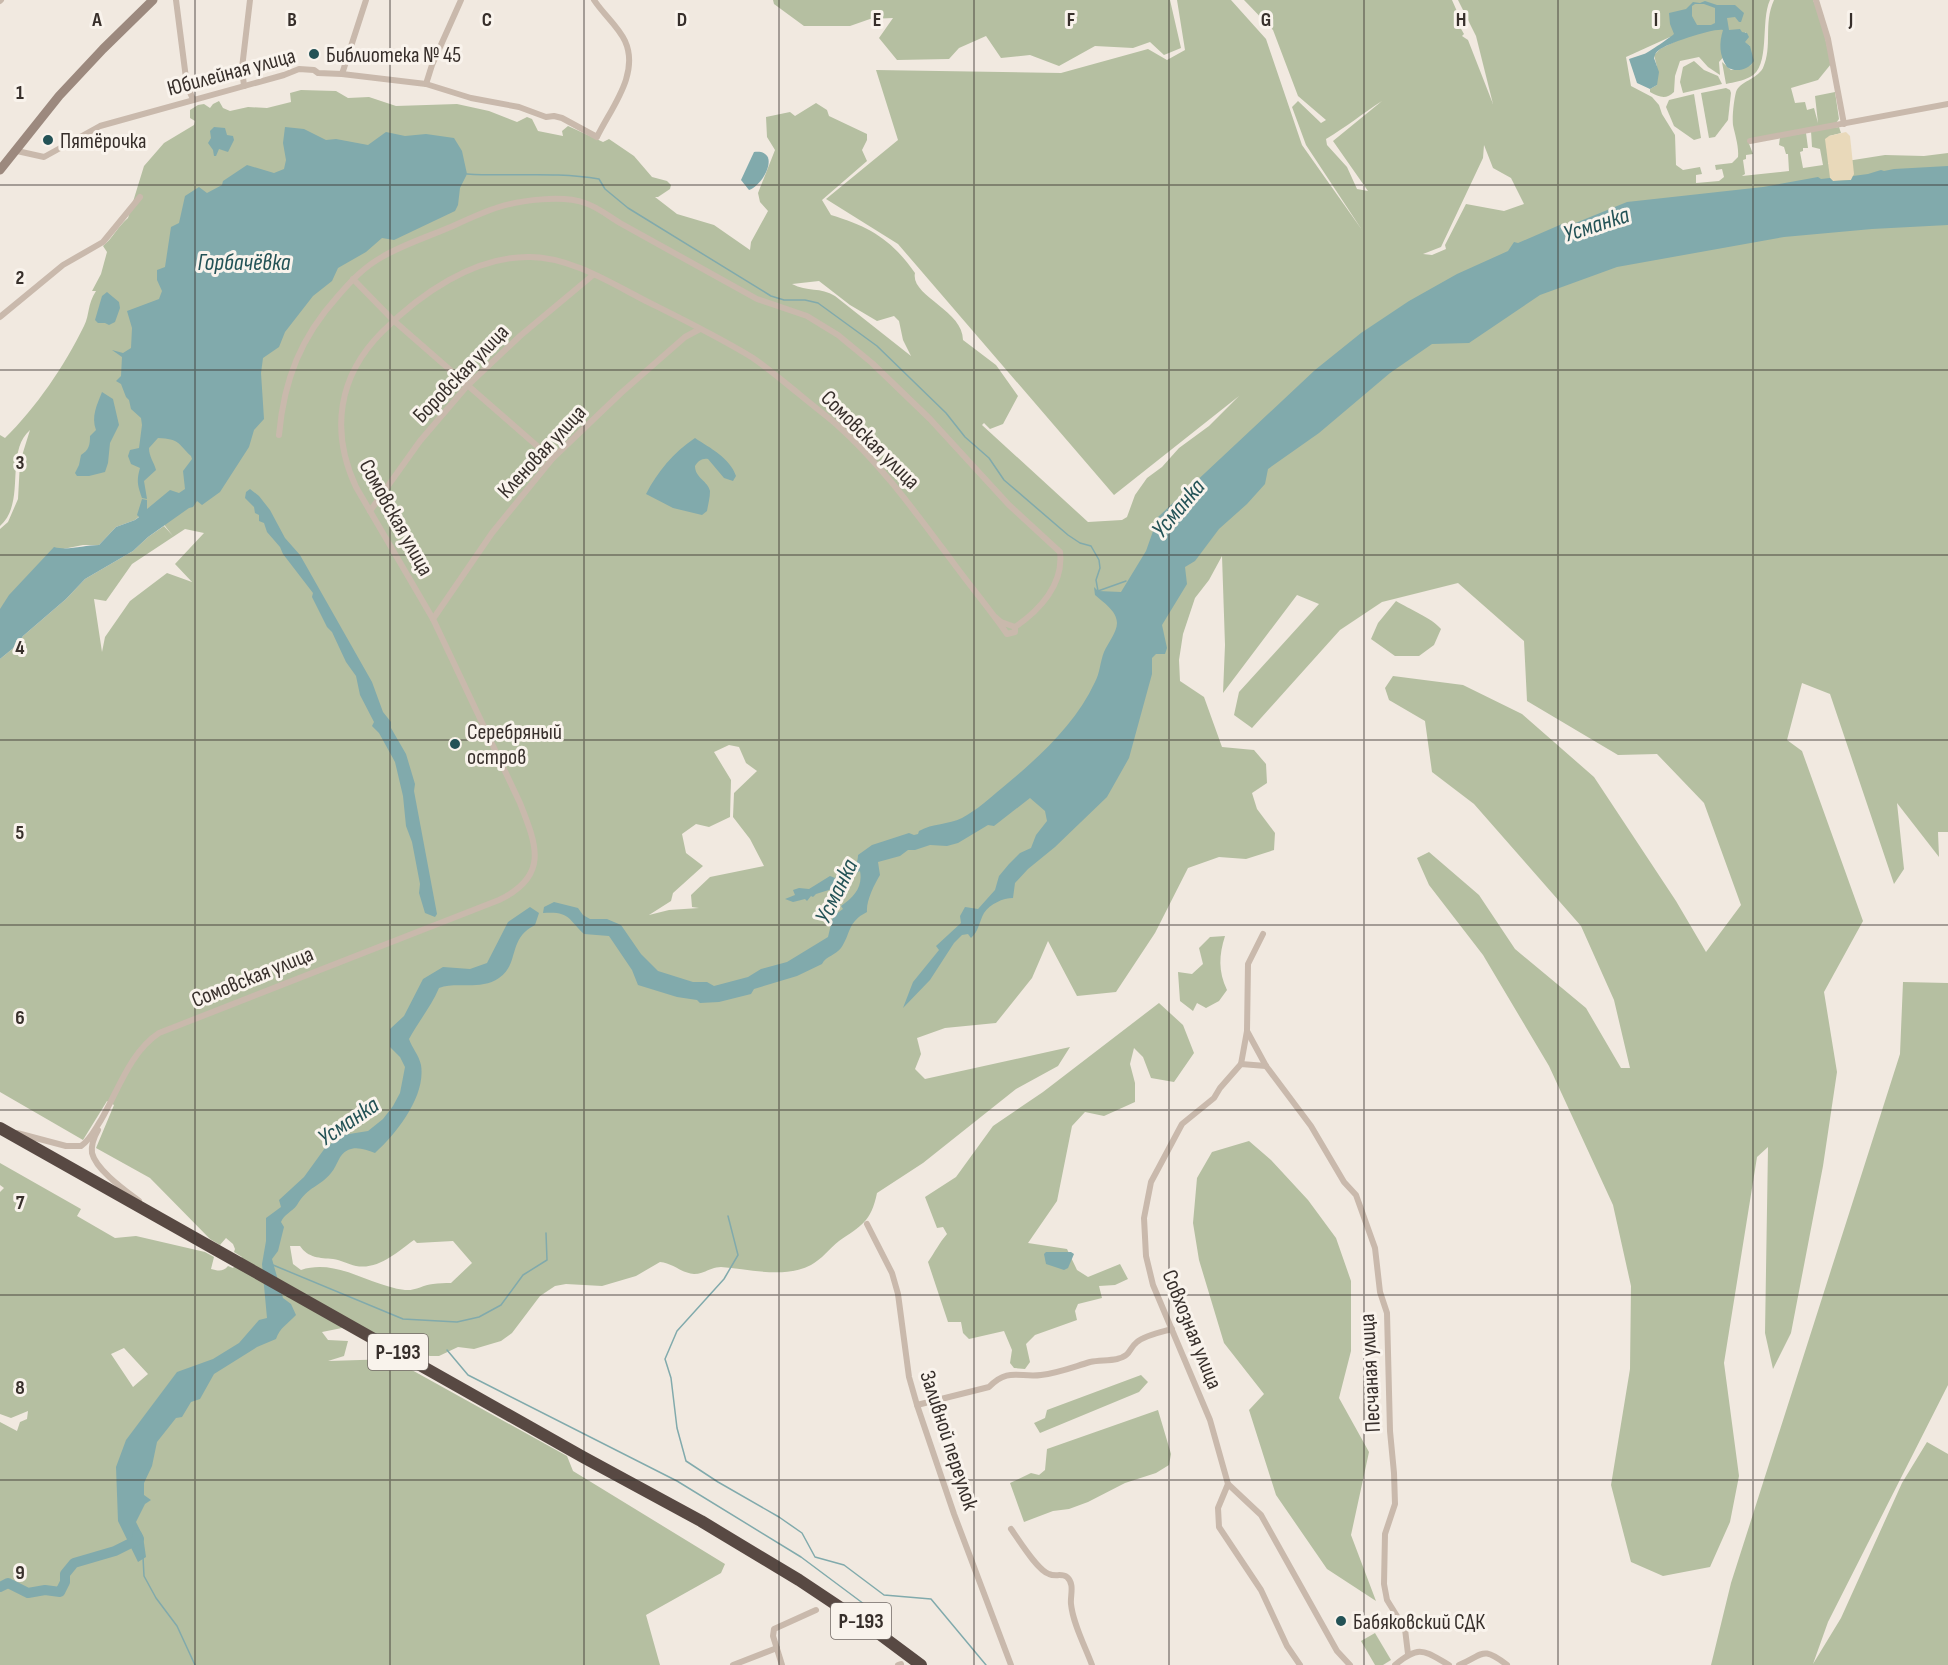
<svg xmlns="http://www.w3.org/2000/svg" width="1948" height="1665" font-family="'Sofia Sans Condensed',sans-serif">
<rect width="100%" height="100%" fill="#f1e9e0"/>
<g fill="#b5bfa1" fill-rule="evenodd">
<polygon points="773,0 1170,0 1181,48 1164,55 1150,42 1133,48 1095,46 1059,66 1030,55 1001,58 986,36 959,48 949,59 897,60 879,38 893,18 870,19 850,26 804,26 774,4"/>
<path d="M1177 0H1231L1266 39 1302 145 1362 230 1306 145 1292 107 1298 101 1321 123 1326 120 1298 96 1273 30 1244 0H1452L1463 25 1460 27 1464 34 1462 36 1468 40 1493 104 1476 36 1458 0H1770C1760 21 1771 67 1750 77 1743 81 1734 82 1726 84L1722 62 1731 70 1751 65 1753 58 1750 53V46L1744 42 1746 38V32L1719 62 1720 75 1708 67 1699 57 1680 61 1675 76 1674 92C1666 100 1659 97 1650 92V89L1657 85V67L1654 55 1660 49 1676 41 1670 37 1626 57 1631 86 1652 97 1659 105 1662 114 1675 135 1676 165 1683 170 1700 167 1702 174 1696 175V183L1719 181 1724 177 1722 169 1716 170 1715 165 1732 163 1738 157C1739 146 1735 135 1733 125 1732 116 1734 100 1736 92 1740 81 1756 80 1763 68 1773 46 1763 24 1774 0H1813L1820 15 1831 64 1818 80 1791 88 1795 103 1805 102 1807 110 1814 108 1818 123 1815 96 1835 92 1839 119 1836 123 1748 141 1753 154 1746 155V159L1743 160 1745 174 1742 176 1789 171 1788 154H1786L1784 147 1779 145 1780 137 1806 133 1808 148H1803V151L1800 152 1803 168 1823 165 1820 149 1812 147 1811 131 1839 127 1841 133 1829 136 1828 164 1885 155 1924 156 1948 153V832H1938L1939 857 1897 803 1904 869 1894 884 1830 694 1802 683 1787 740 1802 751 1863 921 1824 992 1837 1072 1823 1166 1791 1333 1773 1369 1765 1333 1768 1147 1757 1157 1724 1363 1739 1476 1730 1522 1710 1567 1663 1576 1631 1562 1611 1485 1630 1369 1631 1286 1613 1205 1549 1066 1483 955 1429 885 1417 858 1429 852 1479 895 1515 949 1586 1008 1621 1068H1630L1614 1000 1581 926 1474 804 1432 772 1425 721 1389 700 1385 688 1393 676 1463 685 1522 714 1594 777 1676 901 1706 952 1741 905 1704 803 1657 754 1618 755 1527 701 1524 641 1458 583 1382 602 1340 630 1252 728 1234 715 1239 692 1319 604 1297 595 1223 693 1225 645 1222 556 1209 580 1195 598 1183 634 1179 660 1180 681 1204 697 1222 747 1254 750 1266 764 1267 783 1252 793 1257 809 1275 833 1274 850 1246 859 1219 857 1188 868 1155 933 1116 992 1077 996 1048 941 1032 978 996 1023 945 1028 917 1038 921 1054 915 1069 925 1079 1070 1047 1058 1066 1016 1089 923 1163 877 1193C871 1222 861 1226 839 1241 829 1249 822 1259 811 1265 785 1279 749 1269 721 1267 711 1267 704 1274 694 1274 681 1273 673 1263 660 1262L636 1276 602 1286 566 1284 555 1286 540 1296 512 1333 501 1341 474 1349 458 1347 439 1356H430L413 1352 388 1340 342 1328 322 1332 328 1340 348 1341 344 1356 328 1361 392 1359 567 1456 573 1471 725 1564 721 1573 646 1615 660 1665H0V1422L17 1431 20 1422 27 1419 28 1411 11 1418 0 1414V1192L4 1188 0 1185V1163L81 1209 77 1216 115 1238 136 1236 205 1252 214 1257 211 1269C218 1271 223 1272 228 1266L233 1268 242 1257 234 1252 235 1249 233 1244 226 1238 220 1245 210 1239 150 1178 96 1148 114 1105 107 1101 83 1140 0 1092V659L17 645 23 636 66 599 85 579 133 551 148 537 164 526 173 536 150 507 135 520 116 527 99 545H83L63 549 0 618V529L8 522 18 499 20 462 30 430C4 453 27 502 0 526V435L5 438C36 408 65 365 84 326 90 314 87 305 96 291H92L101 274 107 252 103 246C113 238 118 226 128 218L144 166 164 143 194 125 195 121 190 118V110L198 105 204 104 210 108 213 104 219 101 223 108 230 111 248 107 267 108 291 102 290 93 301 90 336 91 348 98 369 97 396 106 457 104 489 111 517 122 527 117 532 119 538 131 563 136 562 131 568 126 603 142 609 139 634 156 652 177 667 181 671 185 670 189 658 197H655L677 214 714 225 750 250 751 242 768 211 760 202 758 193 775 150 767 137 766 117 790 112 795 116 816 103 827 110 829 116 867 134V140L862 150 867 161 822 200 831 215C870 227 891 239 915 273 910 296 963 310 963 340L996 365 1018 396 1003 424 990 429 984 423 982 425 1088 522 1122 520 1127 517 1135 495 1147 478 1162 467 1179 448 1209 426 1239 396 1114 495 898 244 826 199 898 140 876 70 1061 73 1148 49 1167 60 1185 50ZM1382 101 1333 141 1368 191 1357 189 1347 167 1327 145 1326 139C1346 127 1362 114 1382 101ZM1484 145 1493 168 1511 178 1524 204 1504 211 1466 204 1445 245 1446 249 1432 255 1423 254 1441 247 1483 158ZM819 281 850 305 877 321 894 316 899 321 903 340 911 356 835 296C821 287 807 292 792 284ZM185 529 204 533 175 564 192 582 167 573 130 601 105 637 102 652 94 599 106 601 132 564ZM729 745 739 747 746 763 757 771 734 793 733 817 750 839 764 866 710 877 691 895 692 907 699 908 669 910 649 915 671 901 673 893 703 866 686 853 682 834 696 824 709 827 730 817 731 780 714 752ZM414 1240 417 1243 453 1241 472 1263 451 1283C445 1283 439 1283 433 1284 423 1285 415 1291 405 1290 370 1286 337 1258 301 1270L293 1264 290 1246H300C308 1258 320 1258 333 1259 341 1260 348 1264 356 1266 379 1270 397 1252 414 1240ZM124 1348 148 1374 133 1387 111 1354Z"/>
<polygon points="1694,61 1704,70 1718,76 1722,84 1683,93 1680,82 1683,67"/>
<polygon points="1726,88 1730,90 1731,93 1728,120 1715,137 1709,138 1701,93"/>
<polygon points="1694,94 1701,138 1694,140 1674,126 1666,107 1669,100"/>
<path d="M1396 601C1409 609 1432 618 1441 629L1434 645 1419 656H1395L1371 639 1378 623Z"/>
<path d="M1225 936C1219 955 1218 971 1227 990L1219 1001 1206 1008 1197 1003 1193 1011 1180 1001 1178 972 1192 974 1203 964 1199 948 1210 937Z"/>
<polygon points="1903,982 1948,983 1948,1385 1828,1622 1813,1664 1841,1618 1902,1483 1927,1442 1948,1454 1948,1665 1711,1665 1731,1583 1900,1054"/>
<path d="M1159 1003 1183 1025 1194 1053 1174 1082 1151 1078 1143 1057 1134 1048 1130 1064 1135 1083V1102L1104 1116 1085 1112 1072 1126 1057 1201 1028 1243 1067 1249 1077 1270 1088 1277 1120 1264 1128 1279 1115 1285 1099 1286 1102 1298 1078 1304 1075 1311 1077 1320 1035 1335 1026 1344 1030 1362 1025 1369 1014 1368 1010 1363 1012 1350 1004 1331 969 1339 963 1333 961 1322H948L928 1262C935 1252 939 1243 947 1234L943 1227 937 1228 925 1197 956 1177 993 1126 1043 1092Z"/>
<polygon points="1249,1141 1271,1160 1308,1200 1336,1238 1351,1281 1351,1351 1339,1398 1369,1452 1351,1535 1376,1601 1327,1569 1276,1495 1249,1410 1264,1394 1224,1343 1199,1260 1193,1223 1197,1178 1212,1152"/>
<polygon points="1141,1375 1148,1382 1139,1392 1040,1433 1034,1423 1045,1418 1047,1410"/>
<polygon points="1158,1410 1171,1454 1169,1465 1156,1473 1125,1483 1088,1502 1069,1509 1053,1511 1024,1522 1010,1483 1031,1473 1039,1475 1045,1470 1047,1449"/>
<polygon points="1375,1633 1391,1660 1383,1665 1375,1665 1361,1641"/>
</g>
<polygon fill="#e9d9ba" points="1846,132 1850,136 1854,174 1851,180 1833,181 1830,178 1825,139 1829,136"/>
<g fill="#81aaac" fill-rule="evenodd">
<path d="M1705 1 1717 5H1735L1744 13 1741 22H1739L1735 17 1727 18 1729 30 1740 29 1742 32 1747 33 1749 37 1745 42 1750 46 1754 61C1748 70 1736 73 1727 67 1719 55 1719 43 1723 30 1717 27 1667 43 1659 50 1655 53 1655 55 1654 58L1659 72 1657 85 1650 89 1637 83 1629 59C1634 57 1639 56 1644 54 1648 53 1672 36 1674 34L1670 24 1669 13 1686 9 1693 2 1700 3ZM1695 4H1704L1715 8V23L1711 25H1697L1692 16V6Z"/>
<polygon points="214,127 225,128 227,135 233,136 234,140 228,152 219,149 216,156 214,156 213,150 208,143 211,138 210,131"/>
<path d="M285 127 304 129 326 140 336 139 368 145 386 132 405 136 426 134 454 138 462 151 467 174 460 188 458 205 455 211 394 240 382 238 366 252 338 268 332 281 313 296 285 332 279 347 263 358 261 373 264 419 254 430 249 447 220 492 202 505 197 501 193 507 189 508 148 537 133 551 85 579 66 599 23 636 17 645 0 659V609L9 595 54 547C68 551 84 545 99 545L116 527 135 520 139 517 137 515 142 499 147 500V509L170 490 179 493 185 489 183 471 192 459 191 456C177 443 180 439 158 438L149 448C149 457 154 462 156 470L144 481 147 499 142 498C138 486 136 482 140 468L131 464 128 456 130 450 139 448 142 425 141 418 131 409 129 400 126 397 121 384 116 381 121 376 122 357 112 350 123 353 131 348 132 328 127 311 159 299 162 291 157 280V270L165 267 171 227 179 223 185 196 199 187 207 193 222 185 223 181 247 165 274 173 284 169 286 160 283 143Z"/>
<path d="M754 152C782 149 764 185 749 190L741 180Z"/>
<path d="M1948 166V225L1872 229 1784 237 1617 267 1540 295 1469 343 1432 344 1390 373 1319 433 1268 469 1265 484 1247 504 1219 529 1195 561 1185 567 1187 584 1162 625 1167 648 1165 654H1156L1152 658V674L1129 758 1107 797 1055 847 1028 869 1015 883 1013 898C1003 898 990 904 984 913 979 922 979 931 971 938L968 934 962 935 954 943 930 980 903 1008 913 982 939 950 936 946 961 923 960 916 965 907 978 909 995 890 999 876 1009 864 1020 853 1031 848 1036 835 1047 821 1045 811 1030 798 994 826 988 825 958 843 947 846 930 845 915 850H908L900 856 878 862 880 875C874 885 866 901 867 912 847 922 851 934 841 948 836 955 826 956 822 964L797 976 754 989 751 994 719 1002 700 1003 697 1000 677 997 638 985 632 970 609 936 584 934C568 919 570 911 543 913L544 907 554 902 578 908 583 915 590 919H607L621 925 641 954 658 971 693 982H707L714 986 748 977 761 969 787 962 828 937 833 916 843 909 841 906C854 897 863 887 860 871L838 881 836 891 832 889 816 894 813 897 811 896 807 901 805 899 793 902 785 899 795 895 793 890 799 888 809 889 830 876 835 878C847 872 858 869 858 855L872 845 909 833 914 835 918 834 919 831C933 823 948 825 962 818 977 810 990 798 1002 788 1038 758 1075 725 1095 682 1100 673 1100 662 1104 652 1108 643 1117 632 1117 623 1117 611 1103 602 1095 595L1094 587 1098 591 1121 592 1146 551 1158 517 1315 370 1361 333 1409 301 1457 274 1508 251 1514 242 1518 243 1562 224H1573L1627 202 1763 187 1818 177 1821 179 1830 178 1833 181 1851 180 1853 176 1868 174 1881 170 1884 171 1894 169Z"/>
<polygon points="107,292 119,302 120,308 115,322 109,325 105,323 98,323 95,320 102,296"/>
<path d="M102 392 113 399 119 425 110 443 108 463 105 472 89 476H77L75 473 79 465 81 455C89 450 90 445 90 436L96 430C91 416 97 405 102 392Z"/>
<path d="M695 438C710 448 730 458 736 476L733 481 724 478 708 459C702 458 698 461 695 466 695 478 708 481 710 491 710 498 708 505 707 511L702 515 673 508 646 494C658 471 673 453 695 438Z"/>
<polygon points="250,489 259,496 270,510 285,538 300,555 372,682 383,712 391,722 391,728 406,754 415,784 414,791 437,914 435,917 425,913 419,893 420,884 412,842 406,826 403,796 395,762 379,733 372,726 374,722 360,695 356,676 346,662 332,632 327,627 312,597 313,593 283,554 280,547 267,532 264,523 259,521 259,515 255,513 254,507 245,498 246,492"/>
<path d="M530 907 539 913 535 925C507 939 520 964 499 978 480 991 456 981 439 988 431 1007 418 1022 409 1039 412 1048 419 1055 421 1065 426 1096 397 1133 375 1153 366 1150 357 1146 348 1150 338 1155 338 1165 331 1173 320 1187 308 1186 297 1205 292 1212 284 1214 281 1222L284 1227 278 1251 272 1259 283 1298 291 1304 296 1315C288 1324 280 1327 276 1339L257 1347 214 1374 200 1399 191 1402 182 1417 176 1418 157 1442 152 1466 144 1483V1495L151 1500 145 1504 136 1522 143 1536 146 1557 138 1562 118 1521 116 1467 126 1440 177 1372 213 1359 239 1343 259 1320 267 1318 262 1264 266 1241V1218L281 1207 279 1200 304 1177 325 1148 343 1135 368 1131 383 1119 393 1106 400 1093 405 1067 400 1057 390 1047V1029L404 1016 423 979 443 967 470 969 487 963 508 922Z"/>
<polygon points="1046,1252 1071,1252 1074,1254 1068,1268 1064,1270 1046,1264 1044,1254"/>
</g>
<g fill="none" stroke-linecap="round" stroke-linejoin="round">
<g stroke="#81aaac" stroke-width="1.5">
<path d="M467 174C511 177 554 171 599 179L605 189 628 208 771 296 784 300H805L818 303 877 346 946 413 965 437 989 458 1004 480 1068 535 1080 543 1091 546 1099 560 1100 568 1096 580 1098 591 1126 581"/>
<polyline points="728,1216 738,1255 724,1279 677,1331 665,1359 671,1378 677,1428 686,1461 718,1482 779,1517 802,1533 815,1557 844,1565 884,1595 931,1599 986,1665"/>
<polyline points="273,1265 403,1319 457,1322 479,1317 501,1305 523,1275 547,1260 546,1233"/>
<polyline points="447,1350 468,1375 677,1481 801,1557 876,1613"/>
<polyline points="143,1557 144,1576 156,1598 177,1626 195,1665"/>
</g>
<polyline stroke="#81aaac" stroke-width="10" points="0,1587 8,1583 28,1593 45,1590 60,1592 65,1582 65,1574 74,1563 115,1551 139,1539 137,1535"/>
<g stroke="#c9b9ac" stroke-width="6">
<polyline points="176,0 187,86 193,99"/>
<polyline points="1816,0 1828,39 1844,124"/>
<polyline points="0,1 1,0"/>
<polyline points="342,74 366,0"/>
<polyline points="426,84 432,65 461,0"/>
<polyline points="244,86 242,68 250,0"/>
<polyline points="1750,141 1948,104"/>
<path d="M17 151 44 157 100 126 284 75 299 69 314 70 318 73 342 74 426 84 471 98 519 107 546 117 554 116 562 118 597 137C611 108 640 74 625 41 618 26 603 14 594 0"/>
<polyline points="353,279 393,320 552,459"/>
<polyline points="0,317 63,265 103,242 140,197"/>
<path d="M279 435C284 379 301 337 338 296 351 281 364 267 382 257 404 244 430 236 453 226 468 219 483 212 499 207 521 200 563 195 585 203 598 207 608 216 620 223L757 299 807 316 838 335 872 363 930 419 1009 505 1060 552C1064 584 1040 610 1015 627"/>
<polyline points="370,511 420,441 467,386 520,336 593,275"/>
<polyline points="433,619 492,533 552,459 621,393 685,337 700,329"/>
<polyline points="1263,934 1248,964 1247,1031 1266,1066 1311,1126 1344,1182 1356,1195 1375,1248 1380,1292 1387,1313 1390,1431 1394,1473 1395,1504 1385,1534 1384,1584 1387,1600 1405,1629 1408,1654"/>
<polyline points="1241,1064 1247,1031"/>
<polyline points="1266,1066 1241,1064 1220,1088 1214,1098 1182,1124 1151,1182 1144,1218 1146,1256 1153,1285 1210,1420 1228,1484 1261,1515 1337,1651 1350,1665"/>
<path d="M98 1130C94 1137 91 1145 92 1153 96 1170 126 1191 139 1201"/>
<path d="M17 1133 66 1146H81C90 1140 95 1129 101 1120 118 1091 130 1052 159 1033L499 900C549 876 537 846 520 803L433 619 356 487C330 431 338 376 382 332 420 294 474 256 530 257 570 257 611 283 646 301 682 319 719 337 753 358 769 369 784 382 799 394 811 404 824 414 836 424 881 464 916 513 952 561 970 586 990 609 1007 634L1015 632V627L1001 622 994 616"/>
<polyline points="867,1224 892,1273 898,1294 909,1377 917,1405 954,1514 1011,1665"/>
<path d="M917 1405 989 1387C1008 1367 1020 1378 1041 1375 1058 1373 1073 1367 1090 1362 1099 1360 1108 1361 1117 1359 1132 1355 1128 1349 1137 1342 1145 1335 1161 1332 1172 1329"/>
<polyline points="1228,1484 1218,1508 1219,1527 1261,1590 1287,1646 1300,1665"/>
<path d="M1011 1529C1019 1540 1037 1570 1049 1574 1055 1577 1062 1573 1067 1577 1075 1584 1070 1596 1071 1604 1073 1624 1085 1646 1092 1665"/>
<polyline points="733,1665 777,1648"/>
<polyline points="782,1665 773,1636 774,1629 816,1610"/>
<polyline points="898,1665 901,1664"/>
<path d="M1395 1665C1420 1644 1424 1651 1449 1665"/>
<path d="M1459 1665C1484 1655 1481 1645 1507 1665"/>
</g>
<polyline stroke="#9c897e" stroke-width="9" points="0,170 59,96 103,49 153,0"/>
<polyline stroke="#584943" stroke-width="12" points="0,1128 583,1457 701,1521 799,1580 874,1630 921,1665"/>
</g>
<path fill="none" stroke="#372f2b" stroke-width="1.5" stroke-opacity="0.55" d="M195 0V1665M390 0V1665M584 0V1665M779 0V1665M974 0V1665M1169 0V1665M1364 0V1665M1558 0V1665M1753 0V1665M0 185H1948M0 370H1948M0 555H1948M0 740H1948M0 925H1948M0 1110H1948M0 1295H1948M0 1480H1948"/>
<g fill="#235256" stroke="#f9f3ec" stroke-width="2">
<circle cx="314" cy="54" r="6"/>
<circle cx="48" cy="140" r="6"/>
<circle cx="455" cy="744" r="6"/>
<circle cx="1341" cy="1621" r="6"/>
</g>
<g text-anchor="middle" stroke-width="6" stroke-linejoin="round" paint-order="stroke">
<g fill="#f9f3ec" stroke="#716a65" stroke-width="1.5">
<rect x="368" y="1334" width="60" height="36" rx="4.5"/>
<rect x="831" y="1603" width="60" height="36" rx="4.5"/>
</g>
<g font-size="21" font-weight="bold" fill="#372f2b">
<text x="398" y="1359">Р-193</text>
<text x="861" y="1628">Р-193</text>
</g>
<g font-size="22" fill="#372f2b" stroke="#f9f3ec" text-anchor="start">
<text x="326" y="62">Библиотека № 45</text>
<text x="60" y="148">Пятёрочка</text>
<text x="467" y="739">Серебряный<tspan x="467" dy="25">остров</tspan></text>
<text x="1353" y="1629">Бабяковский СДК</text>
</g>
<g font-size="22" fill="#372f2b" stroke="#f9f3ec">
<text transform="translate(231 71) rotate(-15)" y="8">Юбилейная улица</text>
<text transform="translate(460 373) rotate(-46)" y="8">Боровская улица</text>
<text transform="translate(871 439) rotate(45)" y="8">Сомовская улица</text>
<text transform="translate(541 451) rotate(-47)" y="8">Кленовая улица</text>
<text transform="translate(397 517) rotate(61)" y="8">Сомовская улица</text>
<text transform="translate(252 976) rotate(-22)" y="8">Сомовская улица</text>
<text transform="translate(1193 1329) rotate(68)" y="8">Совхозная улица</text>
<text transform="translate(1369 1373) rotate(-93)" y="8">Песчаная улица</text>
<text transform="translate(950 1440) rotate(72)" y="8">Заливной переулок</text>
</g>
<g font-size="24" font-style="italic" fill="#235256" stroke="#f9f3ec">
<text transform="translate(1596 224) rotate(-18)" y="8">Усманка</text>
<text x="244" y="270">Горбачёвка</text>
<text transform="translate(1178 508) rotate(-50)" y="8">Усманка</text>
<text transform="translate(836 891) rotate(-64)" y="8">Усманка</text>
<text transform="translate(348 1121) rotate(-34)" y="8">Усманка</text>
</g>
</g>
<g font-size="20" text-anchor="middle" font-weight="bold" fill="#372f2b" stroke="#f9f3ec" stroke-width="6" stroke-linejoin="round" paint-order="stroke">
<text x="97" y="26">A</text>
<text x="292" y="26">B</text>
<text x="487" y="26">C</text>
<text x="682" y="26">D</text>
<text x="877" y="26">E</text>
<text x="1071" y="26">F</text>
<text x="1266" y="26">G</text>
<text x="1461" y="26">H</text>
<text x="1656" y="26">I</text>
<text x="1851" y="26">J</text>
<text x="20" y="99">1</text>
<text x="20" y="284">2</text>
<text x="20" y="469">3</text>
<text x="20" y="654">4</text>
<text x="20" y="839">5</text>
<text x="20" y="1024">6</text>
<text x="20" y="1209">7</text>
<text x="20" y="1394">8</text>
<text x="20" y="1579">9</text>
</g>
</svg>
